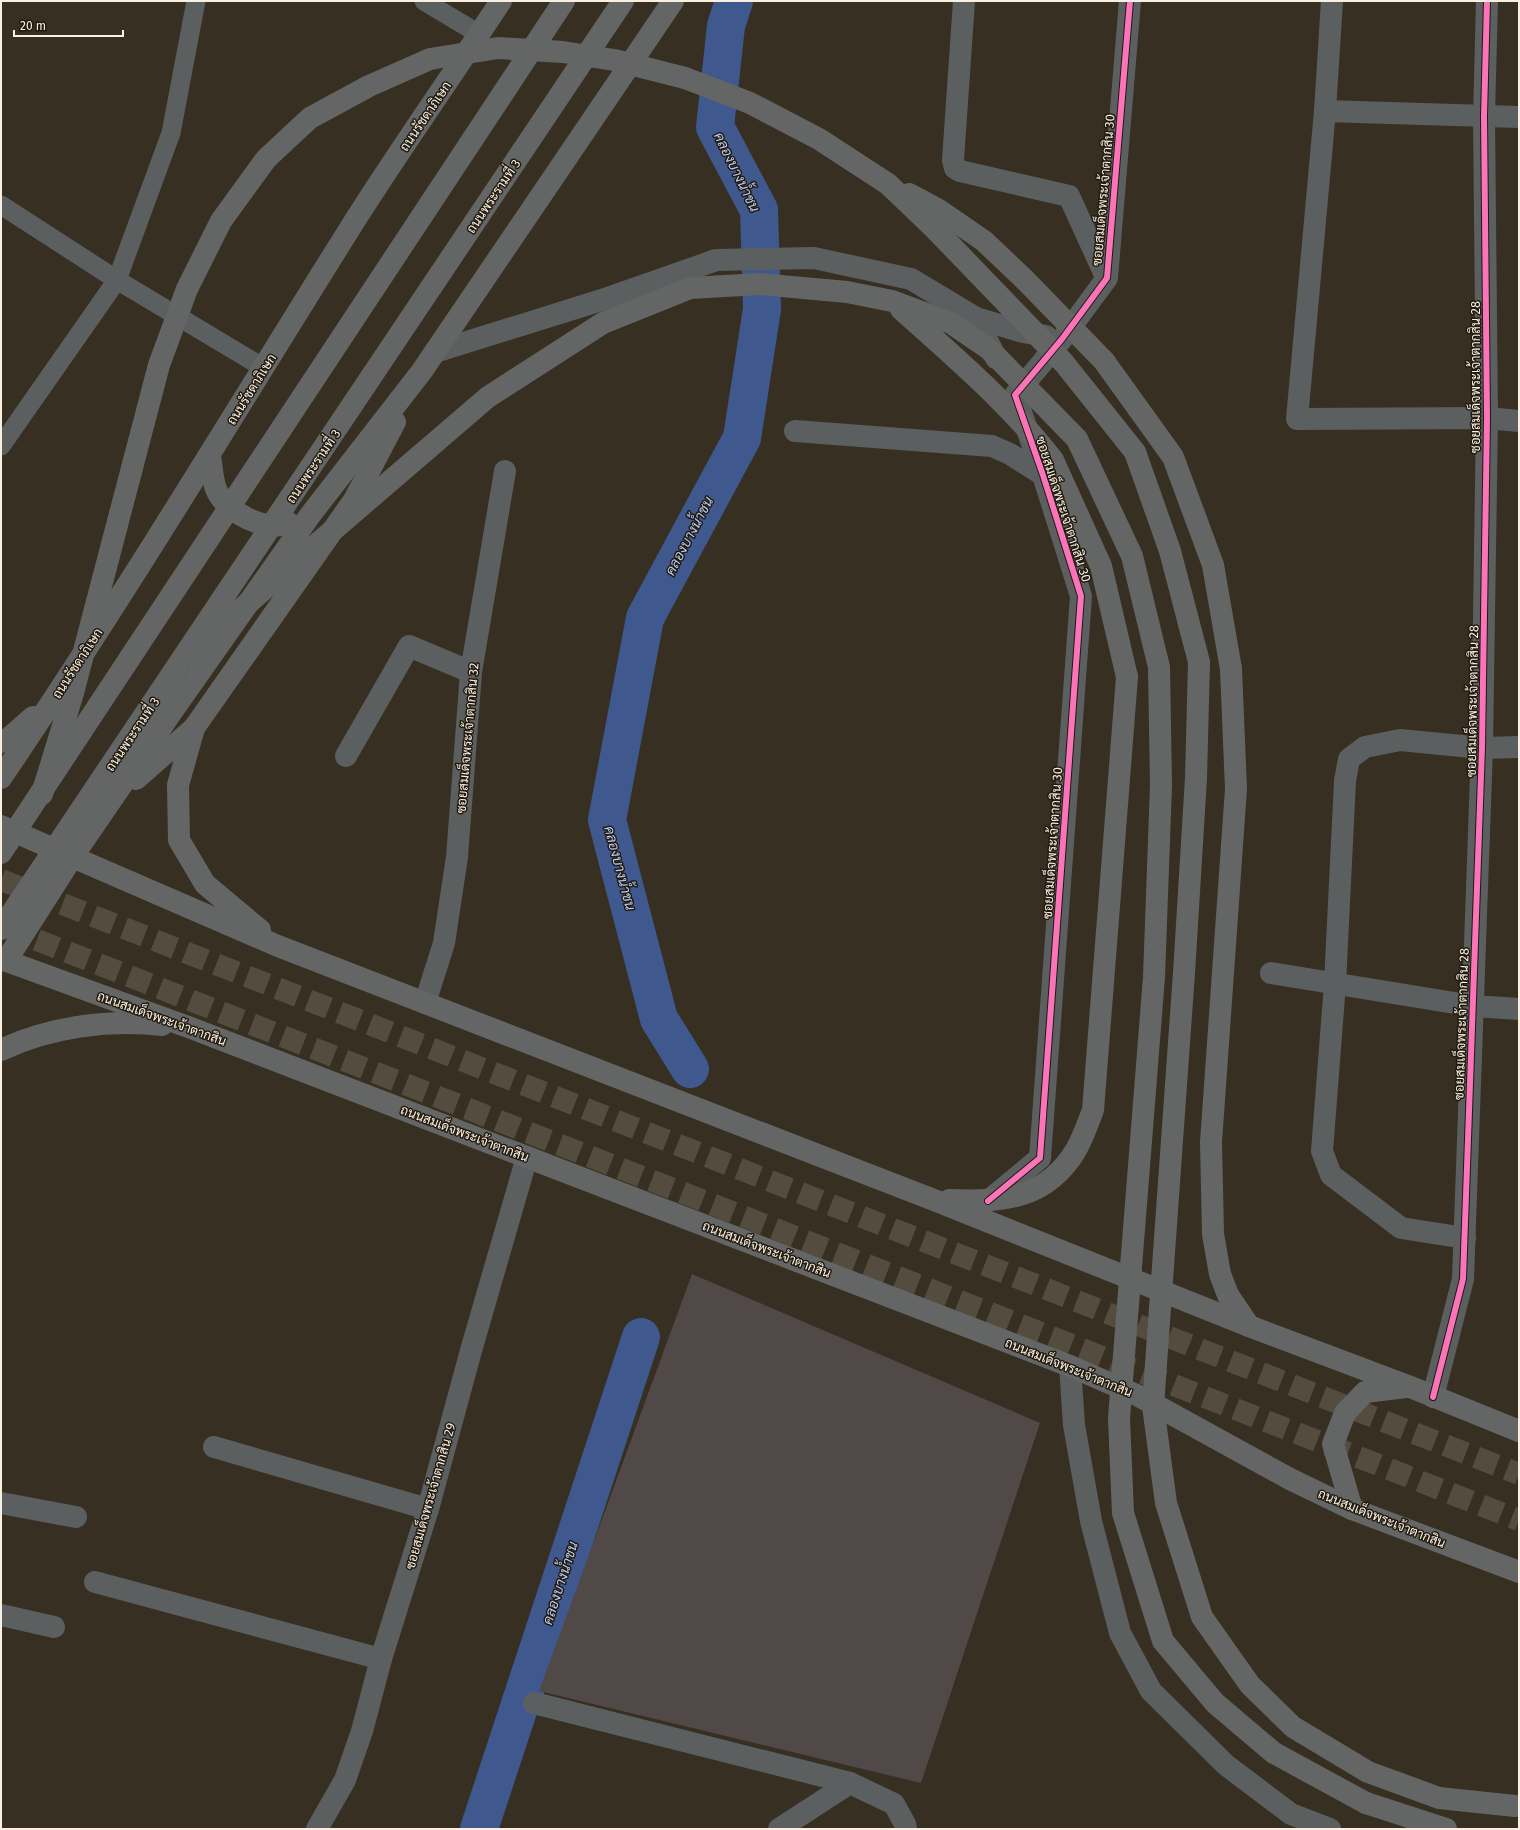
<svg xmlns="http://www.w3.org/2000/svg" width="1520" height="1830" font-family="'Fira Sans',Sarabun,sans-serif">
<rect width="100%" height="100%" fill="#372f21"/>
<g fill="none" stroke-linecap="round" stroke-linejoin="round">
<g stroke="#3f598e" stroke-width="38">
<polyline points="690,1069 659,1019 607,820 645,618 742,438 762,309 759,210 715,127 726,26 734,1"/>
<polyline points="479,1829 641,1337"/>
</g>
</g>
<polygon fill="#504948" points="692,1274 1040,1423 921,1783 539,1691"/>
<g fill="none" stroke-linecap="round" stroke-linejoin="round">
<g stroke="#544c3e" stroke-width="22" stroke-dasharray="22 11" stroke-linecap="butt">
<polyline points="1,880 1519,1474"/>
<polyline points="6,928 1519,1520"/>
</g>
<g stroke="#5c5f5f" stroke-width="19">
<polyline points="196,1 171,133 117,280 264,368"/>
<polyline points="424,1 479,34"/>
<polyline points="1,205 117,280 1,446"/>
</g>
<g stroke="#5c5f5f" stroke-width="22">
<polyline points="964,1 953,160 955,168 960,171 1069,196 1106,277"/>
<polyline points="1332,1 1325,111 1297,419 1487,418 1519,421"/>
<polyline points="1325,111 1519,117"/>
<polyline points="976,318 1023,332 1046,336"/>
<polyline points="435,352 608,298 716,260 814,258 911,279 976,318 996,358"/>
<polyline points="795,431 992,446 1010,454 1043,475"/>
<polyline points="346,756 409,646 471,672"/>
<polyline points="1271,973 1473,1006 1519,1009"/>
<polyline points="425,1003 444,943 457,857 471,672 505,471"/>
<polyline points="988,1201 1040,1158 1081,596 1043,475 1015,395 1062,339 1107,278 1130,1"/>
<polyline points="1465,1238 1401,1228 1331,1175 1322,1151 1335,984 1345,781 1349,759 1365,747 1400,740 1482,748 1519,747"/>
<polyline points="1070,1366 1074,1425 1091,1521 1120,1633 1151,1691 1226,1765 1291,1814 1330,1829"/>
<polyline points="1433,1397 1463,1279 1482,748 1487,418 1484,116 1487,1"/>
<polyline points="214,1447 428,1509"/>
<polyline points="1,1503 76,1517"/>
<polyline points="95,1582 381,1659"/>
<polyline points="1,1615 54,1627"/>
<polyline points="534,1703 850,1783 894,1804 905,1824 906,1829"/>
<polyline points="317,1829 345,1780 362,1731 381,1659 428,1509 472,1347 527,1157"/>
<polyline points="779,1829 850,1783"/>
</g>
<g stroke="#646666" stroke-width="22">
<polyline points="685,78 750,103 819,139 888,184"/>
<path d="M210 456C212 466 212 479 216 489 225 512 266 533 289 523"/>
<polyline points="194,728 178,785 179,840 205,884 260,930"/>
<polyline points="1,742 9,738 33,717"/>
<path d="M1 778C124 597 236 410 352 225 400 149 452 76 501 1"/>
<polyline points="136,779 194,728 354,500 395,422"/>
<polyline points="1236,789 1211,1142 1213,1234 1220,1274 1228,1295 1249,1326"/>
<polyline points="1,826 278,946 934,1200 1249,1326 1408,1386 1519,1431"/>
<polyline points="1,959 191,1028 1070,1366 1139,1396 1290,1479 1352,1509 1519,1572"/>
<polyline points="6,961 73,856 171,713 311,514 422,371 673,1"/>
<path d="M1 1050C49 1027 109 1019 162 1025"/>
<path d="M949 1200C1002 1202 1046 1200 1076 1150 1083 1138 1088 1123 1093 1110L1127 677"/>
<polyline points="1352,1509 1333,1444 1345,1413 1365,1392 1406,1387"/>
<polyline points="1366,1803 1446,1829"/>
</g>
<g stroke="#646666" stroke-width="22">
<polyline points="888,184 934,228 1064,363 1135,452 1170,551 1199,662 1196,778 1184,973 1153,1406 1166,1503 1202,1617 1250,1685 1293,1727 1368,1772 1439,1798 1515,1806"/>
<polyline points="909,194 939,210 984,241 1023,278 1104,361 1173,457 1213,565 1231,669 1236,789"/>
<path d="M901 309C954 357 1009 403 1053 460L1101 566 1127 677"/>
<polyline points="183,659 488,397 603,323 690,288 760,284 847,292 892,301 951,323 989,349 1077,439 1132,556 1159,667 1161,785 1154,977 1119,1418 1123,1513 1163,1641 1215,1703 1274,1753 1366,1803"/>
<polyline points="42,794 73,693 159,365 187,289 221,221 266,159 310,118 369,86 430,59 498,48 563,52 614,60 685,78"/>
<polyline points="1,853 564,1"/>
<polyline points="1,929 623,1"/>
</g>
<g stroke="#211a10" stroke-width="8">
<g id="cycleway">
<polyline points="988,1201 1040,1158 1081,596 1043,475 1015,395 1062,339 1107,278 1130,1"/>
<polyline points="1433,1397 1463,1279 1482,748 1487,418 1484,116 1487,1"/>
</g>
</g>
<use href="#cycleway" stroke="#fb73b8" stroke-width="6"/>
</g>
<g text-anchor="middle" stroke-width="3" stroke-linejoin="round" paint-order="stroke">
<g font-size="13" fill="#f9f0e1" stroke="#211a10">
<text transform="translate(425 116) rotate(-56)" y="5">ถนนรัชดาภิเษก</text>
<text transform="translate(1103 190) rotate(-85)" y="5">ซอยสมเด็จพระเจ้าตากสิน 30</text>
<text transform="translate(493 196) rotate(-56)" y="5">ถนนพระรามที่ 3</text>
<text transform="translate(1475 377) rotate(-90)" y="5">ซอยสมเด็จพระเจ้าตากสิน 28</text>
<text transform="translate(251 389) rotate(-58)" y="5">ถนนรัชดาภิเษก</text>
<text transform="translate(313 466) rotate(-56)" y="5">ถนนพระรามที่ 3</text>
<text transform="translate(1064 509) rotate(72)" y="5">ซอยสมเด็จพระเจ้าตากสิน 30</text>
<text transform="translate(77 663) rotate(-57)" y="5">ถนนรัชดาภิเษก</text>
<text transform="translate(1472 701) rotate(-89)" y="5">ซอยสมเด็จพระเจ้าตากสิน 28</text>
<text transform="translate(132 734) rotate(-56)" y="5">ถนนพระรามที่ 3</text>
<text transform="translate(467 738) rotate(-85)" y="5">ซอยสมเด็จพระเจ้าตากสิน 32</text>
<text transform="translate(1052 843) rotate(-86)" y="5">ซอยสมเด็จพระเจ้าตากสิน 30</text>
<text transform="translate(162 1018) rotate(20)" y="5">ถนนสมเด็จพระเจ้าตากสิน</text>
<text transform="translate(1461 1024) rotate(-88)" y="5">ซอยสมเด็จพระเจ้าตากสิน 28</text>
<text transform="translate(465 1133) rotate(21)" y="5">ถนนสมเด็จพระเจ้าตากสิน</text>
<text transform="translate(767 1249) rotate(21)" y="5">ถนนสมเด็จพระเจ้าตากสิน</text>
<text transform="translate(1069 1367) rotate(22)" y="5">ถนนสมเด็จพระเจ้าตากสิน</text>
<text transform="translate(430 1496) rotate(-74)" y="5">ซอยสมเด็จพระเจ้าตากสิน 29</text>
<text transform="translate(1382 1518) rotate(22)" y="5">ถนนสมเด็จพระเจ้าตากสิน</text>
</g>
<g font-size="14" font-style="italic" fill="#bbcdf0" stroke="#211a10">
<text transform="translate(737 172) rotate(64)" y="5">คลองบางน้ำชน</text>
<text transform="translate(689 536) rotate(-62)" y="5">คลองบางน้ำชน</text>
<text transform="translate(620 868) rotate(75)" y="5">คลองบางน้ำชน</text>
<text transform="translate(560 1583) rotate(-72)" y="5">คลองบางน้ำชน</text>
</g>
</g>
<rect width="1520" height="1830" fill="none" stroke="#f9f0e1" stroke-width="4"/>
<path d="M14 30v6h109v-6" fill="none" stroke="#f9f0e1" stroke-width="2"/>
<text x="20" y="30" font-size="12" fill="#f9f0e1" stroke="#211a10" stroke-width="3" paint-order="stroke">20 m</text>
</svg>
